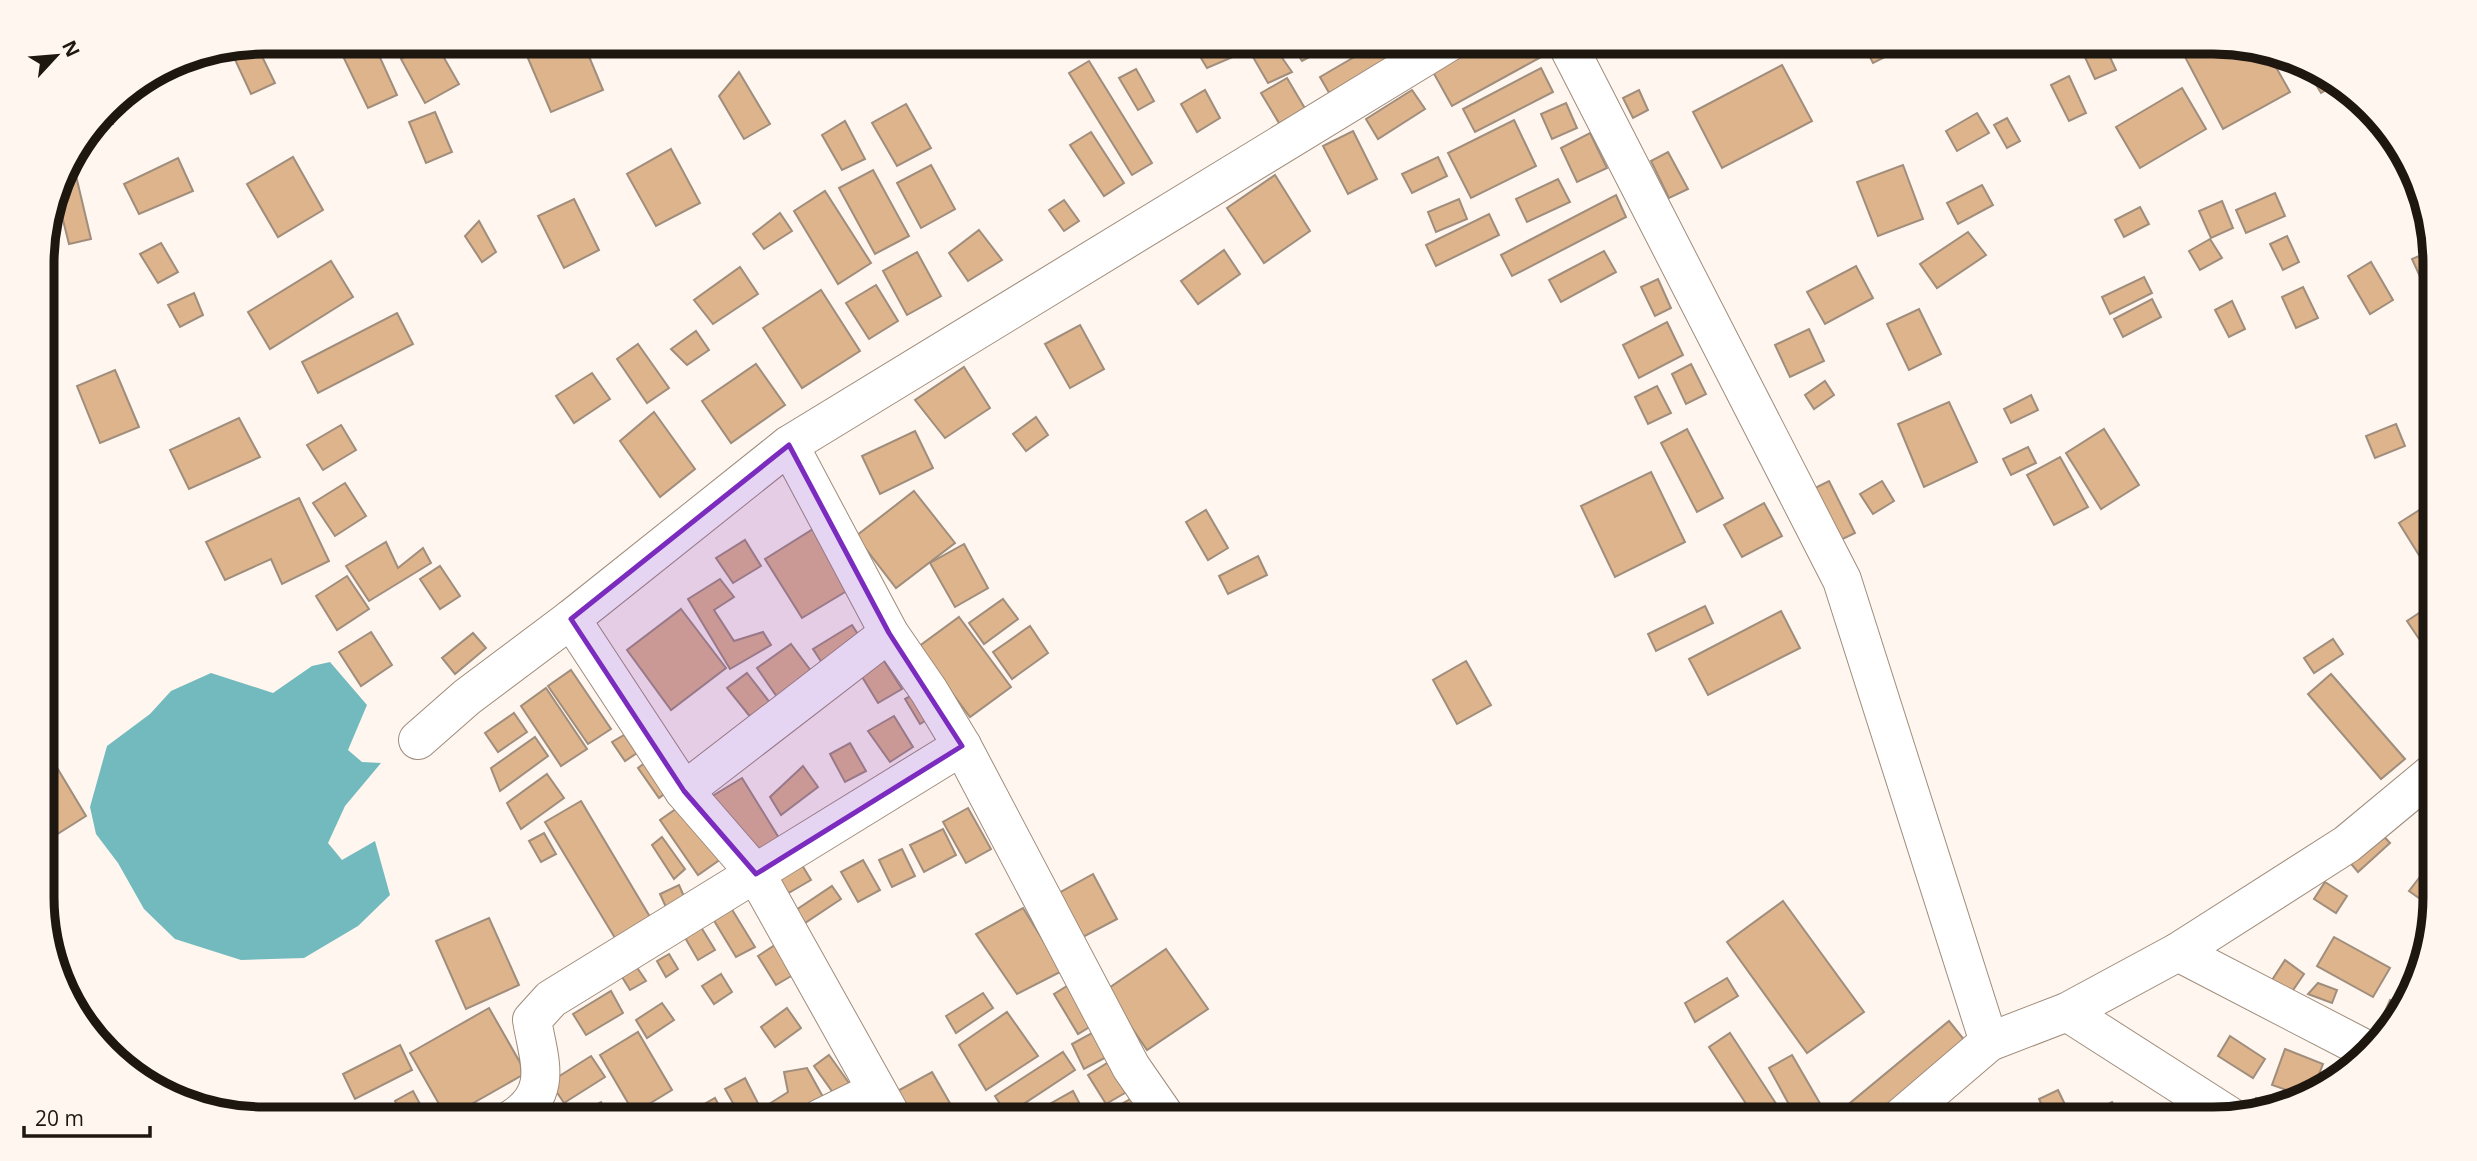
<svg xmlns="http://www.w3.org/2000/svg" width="2477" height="1161" font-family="'Open Sans',sans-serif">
<rect width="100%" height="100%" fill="#fef6ef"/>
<polygon fill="#72babd" points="330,662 367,705 348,750 362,762 381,763 345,806 328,843 342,860 375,841 390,895 358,926 304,958 241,960 175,939 144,909 118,863 96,834 90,807 107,746 150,714 171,691 211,673 273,693 312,666"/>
<g fill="#deb48c" stroke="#a08d7c" stroke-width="2">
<polygon points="352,42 373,42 397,95 368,108 339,48"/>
<polygon points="432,42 435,42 459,84 425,103 401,59"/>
<polygon points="540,42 583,42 603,90 551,112 524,49"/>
<polygon points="1205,42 1271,42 1292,72 1268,83 1249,50 1207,68 1195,48"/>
<polygon points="1290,42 1319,42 1325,49 1302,61"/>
<polygon points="1380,42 1395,42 1408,63 1336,105 1320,77"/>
<polygon points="1487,42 1532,42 1541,57 1452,106 1433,72"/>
<polygon points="1862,42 1910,42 1911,44 1873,63"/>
<polygon points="2078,42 2103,42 2116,70 2095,79"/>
<polygon points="2208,42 2268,53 2290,92 2223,129 2184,55"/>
<polygon points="256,44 275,83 251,94 232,53"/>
<polygon points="1089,61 1152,163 1132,175 1069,73"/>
<polygon points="2303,63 2333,86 2321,93"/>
<polygon points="1782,65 1812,121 1722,168 1693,112"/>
<polygon points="1541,68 1553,92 1475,132 1463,109"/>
<polygon points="1136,69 1154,101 1138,110 1119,78"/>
<polygon points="739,72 770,124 744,139 719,96"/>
<polygon points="2069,76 2086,113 2069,121 2051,85"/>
<polygon points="1287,78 1313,122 1288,138 1261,93"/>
<polygon points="2182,88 2206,129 2140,168 2116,127"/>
<polygon points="1205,90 1220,118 1197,132 1181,104"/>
<polygon points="1412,90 1425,109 1378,139 1366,119"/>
<polygon points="1639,90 1648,110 1633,118 1623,98"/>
<polygon points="1566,103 1577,128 1552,139 1541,114"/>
<polygon points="906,104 931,148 897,166 872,123"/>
<polygon points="110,108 113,124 95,127"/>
<polygon points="435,112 452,152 426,163 409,122"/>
<polygon points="1977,113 1989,133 1957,151 1946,131"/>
<polygon points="2007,118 2020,141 2007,148 1994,125"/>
<polygon points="1514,120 1536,166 1471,198 1448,153"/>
<polygon points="845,121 865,159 842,170 822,135"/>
<polygon points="1353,131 1377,179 1348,194 1323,146"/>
<polygon points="1091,132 1124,183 1104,196 1070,145"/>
<polygon points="1590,133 1607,168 1577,182 1561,148"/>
<polygon points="671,149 700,203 656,226 627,174"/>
<polygon points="1668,152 1688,189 1669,198 1651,161"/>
<polygon points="293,157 323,210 278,237 247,184"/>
<polygon points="1438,157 1447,176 1412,193 1402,174"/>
<polygon points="178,158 193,191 139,214 124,184"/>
<polygon points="73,163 91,239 69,244 57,196 65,167"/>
<polygon points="931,165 955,209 921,228 897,183"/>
<polygon points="1903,165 1923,219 1878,236 1857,182"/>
<polygon points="873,170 909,236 875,254 839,188"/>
<polygon points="1275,175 1310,231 1264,263 1227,208"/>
<polygon points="1558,179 1570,202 1527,222 1516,199"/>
<polygon points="1982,185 1993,205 1958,224 1947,203"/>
<polygon points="825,191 871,263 838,284 794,211"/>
<polygon points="2275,193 2285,216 2246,233 2236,210"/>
<polygon points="1616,195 1626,217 1512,276 1501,255"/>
<polygon points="574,199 599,250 564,268 538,216"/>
<polygon points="1459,199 1467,219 1436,232 1428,212"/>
<polygon points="1064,200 1079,221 1064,231 1049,210"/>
<polygon points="2222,201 2233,228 2211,238 2199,211"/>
<polygon points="2140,207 2149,224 2124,237 2115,220"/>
<polygon points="780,213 792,231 764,249 753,234"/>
<polygon points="1489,214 1499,235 1436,266 1426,245"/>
<polygon points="479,221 496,252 482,262 465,236"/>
<polygon points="979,230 1002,260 968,281 949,253"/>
<polygon points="1968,232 1986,255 1937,288 1920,264"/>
<polygon points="2287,236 2299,262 2283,270 2270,244"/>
<polygon points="2210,239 2222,258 2200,270 2189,251"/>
<polygon points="161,243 178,272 158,283 140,254"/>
<polygon points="1224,250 1240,274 1198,304 1181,281"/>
<polygon points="2433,250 2433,289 2427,292 2412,259"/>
<polygon points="1604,251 1616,272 1561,302 1549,280"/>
<polygon points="917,252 941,296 907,315 883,271"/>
<polygon points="331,261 353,297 270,349 248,312"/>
<polygon points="2371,262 2393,300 2370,314 2348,276"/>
<polygon points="1856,266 1873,298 1825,324 1807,292"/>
<polygon points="740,267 758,294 713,324 694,300"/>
<polygon points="2144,277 2152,293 2110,314 2102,297"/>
<polygon points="1658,279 1671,308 1655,316 1641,287"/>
<polygon points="876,285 898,321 869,339 846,303"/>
<polygon points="2303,287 2318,318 2296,328 2282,297"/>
<polygon points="821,290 860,351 802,388 763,328"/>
<polygon points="194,293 203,315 180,327 168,305"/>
<polygon points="2152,299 2161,317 2123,337 2114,319"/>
<polygon points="2232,301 2245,329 2229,337 2215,310"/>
<polygon points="1919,309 1941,354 1909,370 1887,324"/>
<polygon points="397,313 413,344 318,393 302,362"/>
<polygon points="1667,322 1683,355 1639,378 1623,345"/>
<polygon points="1080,325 1104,369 1070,388 1045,344"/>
<polygon points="1809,329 1824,361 1790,377 1775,345"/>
<polygon points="696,331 709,350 687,365 671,349"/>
<polygon points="638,344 669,388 647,403 617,359"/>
<polygon points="756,364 785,405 731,443 702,401"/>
<polygon points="1691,364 1706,394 1686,404 1672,374"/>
<polygon points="964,367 990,408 945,438 915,400"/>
<polygon points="115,370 139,427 100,443 77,386"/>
<polygon points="592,373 610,399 574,423 556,396"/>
<polygon points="1825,381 1834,395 1814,409 1805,395"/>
<polygon points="1657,386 1671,413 1648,424 1635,397"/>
<polygon points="2031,395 2038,410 2011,423 2004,409"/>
<polygon points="1949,402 1977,462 1924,487 1898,424"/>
<polygon points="654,412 695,469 660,497 620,441"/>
<polygon points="1036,417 1048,435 1026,451 1013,434"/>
<polygon points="239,418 260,457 189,489 170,450"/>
<polygon points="2396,424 2405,446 2375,458 2366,436"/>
<polygon points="341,425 356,450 323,470 307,445"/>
<polygon points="1687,429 1723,498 1697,512 1661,443"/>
<polygon points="2104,429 2139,485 2101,509 2066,453"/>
<polygon points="915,431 933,468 880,494 862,456"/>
<polygon points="2028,447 2036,463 2011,475 2003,459"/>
<polygon points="2060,457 2088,507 2054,525 2027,475"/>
<polygon points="1651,472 1685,542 1615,577 1581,506"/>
<polygon points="1829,481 1855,533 1828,546 1801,495"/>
<polygon points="1882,481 1894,501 1873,514 1860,494"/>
<polygon points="345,483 366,516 335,536 313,503"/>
<polygon points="914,491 955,543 896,588 856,536"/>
<polygon points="299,498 329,561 282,584 271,559 225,580 206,542"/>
<polygon points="1764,503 1782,536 1742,557 1724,525"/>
<polygon points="2421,509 2434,528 2434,575 2432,576 2399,523"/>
<polygon points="1206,510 1228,548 1208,560 1186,522"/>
<polygon points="818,526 855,586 802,618 765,559"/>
<polygon points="745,540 761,566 733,583 716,558"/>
<polygon points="386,542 398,568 423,548 431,563 369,601 346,566"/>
<polygon points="964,544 988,588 955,607 930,563"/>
<polygon points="1258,556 1267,575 1228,594 1219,576"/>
<polygon points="440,566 460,596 440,609 420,579"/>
<polygon points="347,576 369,609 337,630 316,596"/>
<polygon points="720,579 734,597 714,610 734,641 763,632 771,645 730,669 688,599"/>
<polygon points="1003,599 1018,619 984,644 969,623"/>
<polygon points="2434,603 2434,661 2407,621"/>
<polygon points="1705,606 1713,623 1656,651 1648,634"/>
<polygon points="681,609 726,668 671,710 627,650"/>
<polygon points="1781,611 1800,648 1708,695 1689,659"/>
<polygon points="959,617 1011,687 970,717 918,647"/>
<polygon points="852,625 863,642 824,666 813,649"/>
<polygon points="1030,626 1048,653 1012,679 993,652"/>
<polygon points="371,632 392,665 361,686 339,652"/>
<polygon points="473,633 486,648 455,674 442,658"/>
<polygon points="2333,639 2343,654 2314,673 2304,658"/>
<polygon points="791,644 817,679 782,704 757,668"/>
<polygon points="884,661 902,689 878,703 861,675"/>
<polygon points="1466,661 1491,705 1457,724 1433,680"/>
<polygon points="571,670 611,729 588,744 548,686"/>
<polygon points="747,673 775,709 756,724 727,688"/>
<polygon points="2331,674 2405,759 2381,779 2308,694"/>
<polygon points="546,688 587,749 561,766 521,706"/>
<polygon points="916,693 930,718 920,724 905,699"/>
<polygon points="514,713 527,732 498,752 485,733"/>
<polygon points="894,716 913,747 890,762 868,731"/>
<polygon points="2435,721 2435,741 2425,729"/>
<polygon points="624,735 637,753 625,761 612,742"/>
<polygon points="535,737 548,756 500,791 491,768"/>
<polygon points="850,743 866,771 845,782 830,754"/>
<polygon points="44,746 86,816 51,838 44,827"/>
<polygon points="650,759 671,789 659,798 638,768"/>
<polygon points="803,766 818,787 781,815 770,797"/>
<polygon points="547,774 564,798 521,829 507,803"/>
<polygon points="742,778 779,838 748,856 709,798"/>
<polygon points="581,801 653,922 618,943 545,822"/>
<polygon points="683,804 721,859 698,875 660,820"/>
<polygon points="968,808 991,849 966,863 943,822"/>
<polygon points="943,829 956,855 924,872 910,845"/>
<polygon points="2378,830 2390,843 2358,872 2347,859"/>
<polygon points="544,833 556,854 541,862 529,841"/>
<polygon points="662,837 685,869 674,879 652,845"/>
<polygon points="902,849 915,876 892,887 879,860"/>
<polygon points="863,860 880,890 858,902 841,872"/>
<polygon points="802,865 811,880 778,899 770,884"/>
<polygon points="1093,874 1117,919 1083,937 1059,893"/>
<polygon points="2419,878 2435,889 2433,908 2409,891"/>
<polygon points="2325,882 2347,896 2336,913 2314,899"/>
<polygon points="679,885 689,908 670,916 660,894"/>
<polygon points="832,886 841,899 793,931 784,918"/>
<polygon points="1783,901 1864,1012 1807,1053 1727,942"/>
<polygon points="728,903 755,947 736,957 710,914"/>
<polygon points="1023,908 1062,971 1017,994 976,934"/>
<polygon points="489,918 519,985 466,1009 436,941"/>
<polygon points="696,919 715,950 698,960 680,929"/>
<polygon points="2334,937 2390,968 2373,997 2317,966"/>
<polygon points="775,945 793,975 776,985 758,956"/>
<polygon points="1166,949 1208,1009 1147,1050 1106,990"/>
<polygon points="669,954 678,969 666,977 657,961"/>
<polygon points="2285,960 2304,974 2291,993 2272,980"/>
<polygon points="634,963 646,981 630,990 619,972"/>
<polygon points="721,974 732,992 714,1004 702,986"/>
<polygon points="1727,978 1738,996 1695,1022 1685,1003"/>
<polygon points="1072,983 1096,1023 1078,1034 1054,994"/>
<polygon points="2318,983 2337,990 2332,1003 2308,994"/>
<polygon points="611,991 623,1013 586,1035 573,1014"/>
<polygon points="983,993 993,1008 956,1033 946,1016"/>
<polygon points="2390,1000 2404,1006 2395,1021 2383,1016"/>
<polygon points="662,1003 674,1020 647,1038 636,1020"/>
<polygon points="489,1008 526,1073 447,1118 410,1053"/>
<polygon points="787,1008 801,1028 775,1047 761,1027"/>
<polygon points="1007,1012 1038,1056 986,1090 959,1045"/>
<polygon points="1949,1021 1966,1042 1875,1119 1853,1119 1844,1108"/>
<polygon points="1101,1028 1114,1053 1084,1069 1072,1044"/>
<polygon points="638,1032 672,1090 634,1113 600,1055"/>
<polygon points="1730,1033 1786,1119 1756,1119 1709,1047"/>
<polygon points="2230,1036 2265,1059 2253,1078 2218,1056"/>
<polygon points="400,1045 412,1070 355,1099 343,1074"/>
<polygon points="2285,1049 2323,1064 2313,1089 2298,1094 2272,1085"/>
<polygon points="1063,1052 1075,1070 1007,1115 995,1096"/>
<polygon points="829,1055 849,1083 834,1094 814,1066"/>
<polygon points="1792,1055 1829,1119 1797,1119 1769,1068"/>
<polygon points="591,1056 605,1077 564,1103 550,1082"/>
<polygon points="1112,1060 1130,1090 1106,1104 1088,1075"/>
<polygon points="807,1068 823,1097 787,1119 777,1119 769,1104 788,1092 784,1072"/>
<polygon points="932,1072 959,1119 909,1119 894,1093"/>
<polygon points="745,1078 763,1113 752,1119 742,1119 725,1089"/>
<polygon points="2058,1090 2072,1119 2048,1119 2039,1099"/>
<polygon points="413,1091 428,1119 405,1119 395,1101"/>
<polygon points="1073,1091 1085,1114 1076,1119 1023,1119"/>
<polygon points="715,1098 726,1119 683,1119 682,1117"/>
<polygon points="1132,1098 1145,1119 1095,1119"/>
<polygon points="2256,1098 2268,1104 2250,1111"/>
<polygon points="601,1102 610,1119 581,1119 579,1114"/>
<polygon points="2112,1102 2120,1119 2079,1119"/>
<polygon points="562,1105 571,1119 541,1119"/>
</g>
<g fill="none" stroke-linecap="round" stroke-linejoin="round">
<g stroke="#9f8c7b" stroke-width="40">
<g id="minor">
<polyline points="1566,42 1842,580 1989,1042"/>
<polyline points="789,445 1449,42"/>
<polyline points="571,619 684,791 756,874 893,1119"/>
<polyline points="418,740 467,697 571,619 789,445 889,633 929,691 962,746 1131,1067 1167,1119"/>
<polyline points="684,791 889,633"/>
<polyline points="2178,952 2369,1051"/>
<polyline points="2067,1012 2231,1117"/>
<path d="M512 1119C554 1093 539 1061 532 1020L551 999 962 746"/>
<polyline points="819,1119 876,1091"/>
<polyline points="1899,1119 1989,1042 2067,1012 2178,952 2347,844 2435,771"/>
</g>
</g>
<use href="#minor" stroke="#fff" stroke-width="38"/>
</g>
<path fill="#7b2cbf" fill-opacity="0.2" stroke="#7b2cbf" stroke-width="5" stroke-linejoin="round" d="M789 445 889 633 962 746 756 874 684 791 571 619Z"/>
<path d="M0 0H2477V1161H0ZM264 54H2213A210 210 0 0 1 2423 264V897A210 210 0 0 1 2213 1107H264A210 210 0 0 1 54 897V264A210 210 0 0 1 264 54Z" fill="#fef6ef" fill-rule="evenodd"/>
<path fill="none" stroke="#1e1710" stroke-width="9" d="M264 54H2213A210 210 0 0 1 2423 264V897A210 210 0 0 1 2213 1107H264A210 210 0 0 1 54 897V264A210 210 0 0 1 264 54Z"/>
<g transform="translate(56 56) rotate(64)" stroke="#fef6ef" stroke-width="5" paint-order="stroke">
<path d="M0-5L12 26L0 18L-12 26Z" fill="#1e1710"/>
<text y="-10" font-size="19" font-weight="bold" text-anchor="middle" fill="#1e1710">N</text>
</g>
<path d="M24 1126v10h126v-10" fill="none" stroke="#1e1710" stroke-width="3.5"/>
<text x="35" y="1126" font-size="21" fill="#1e1710" stroke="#fef6ef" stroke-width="5" paint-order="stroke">20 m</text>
</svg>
